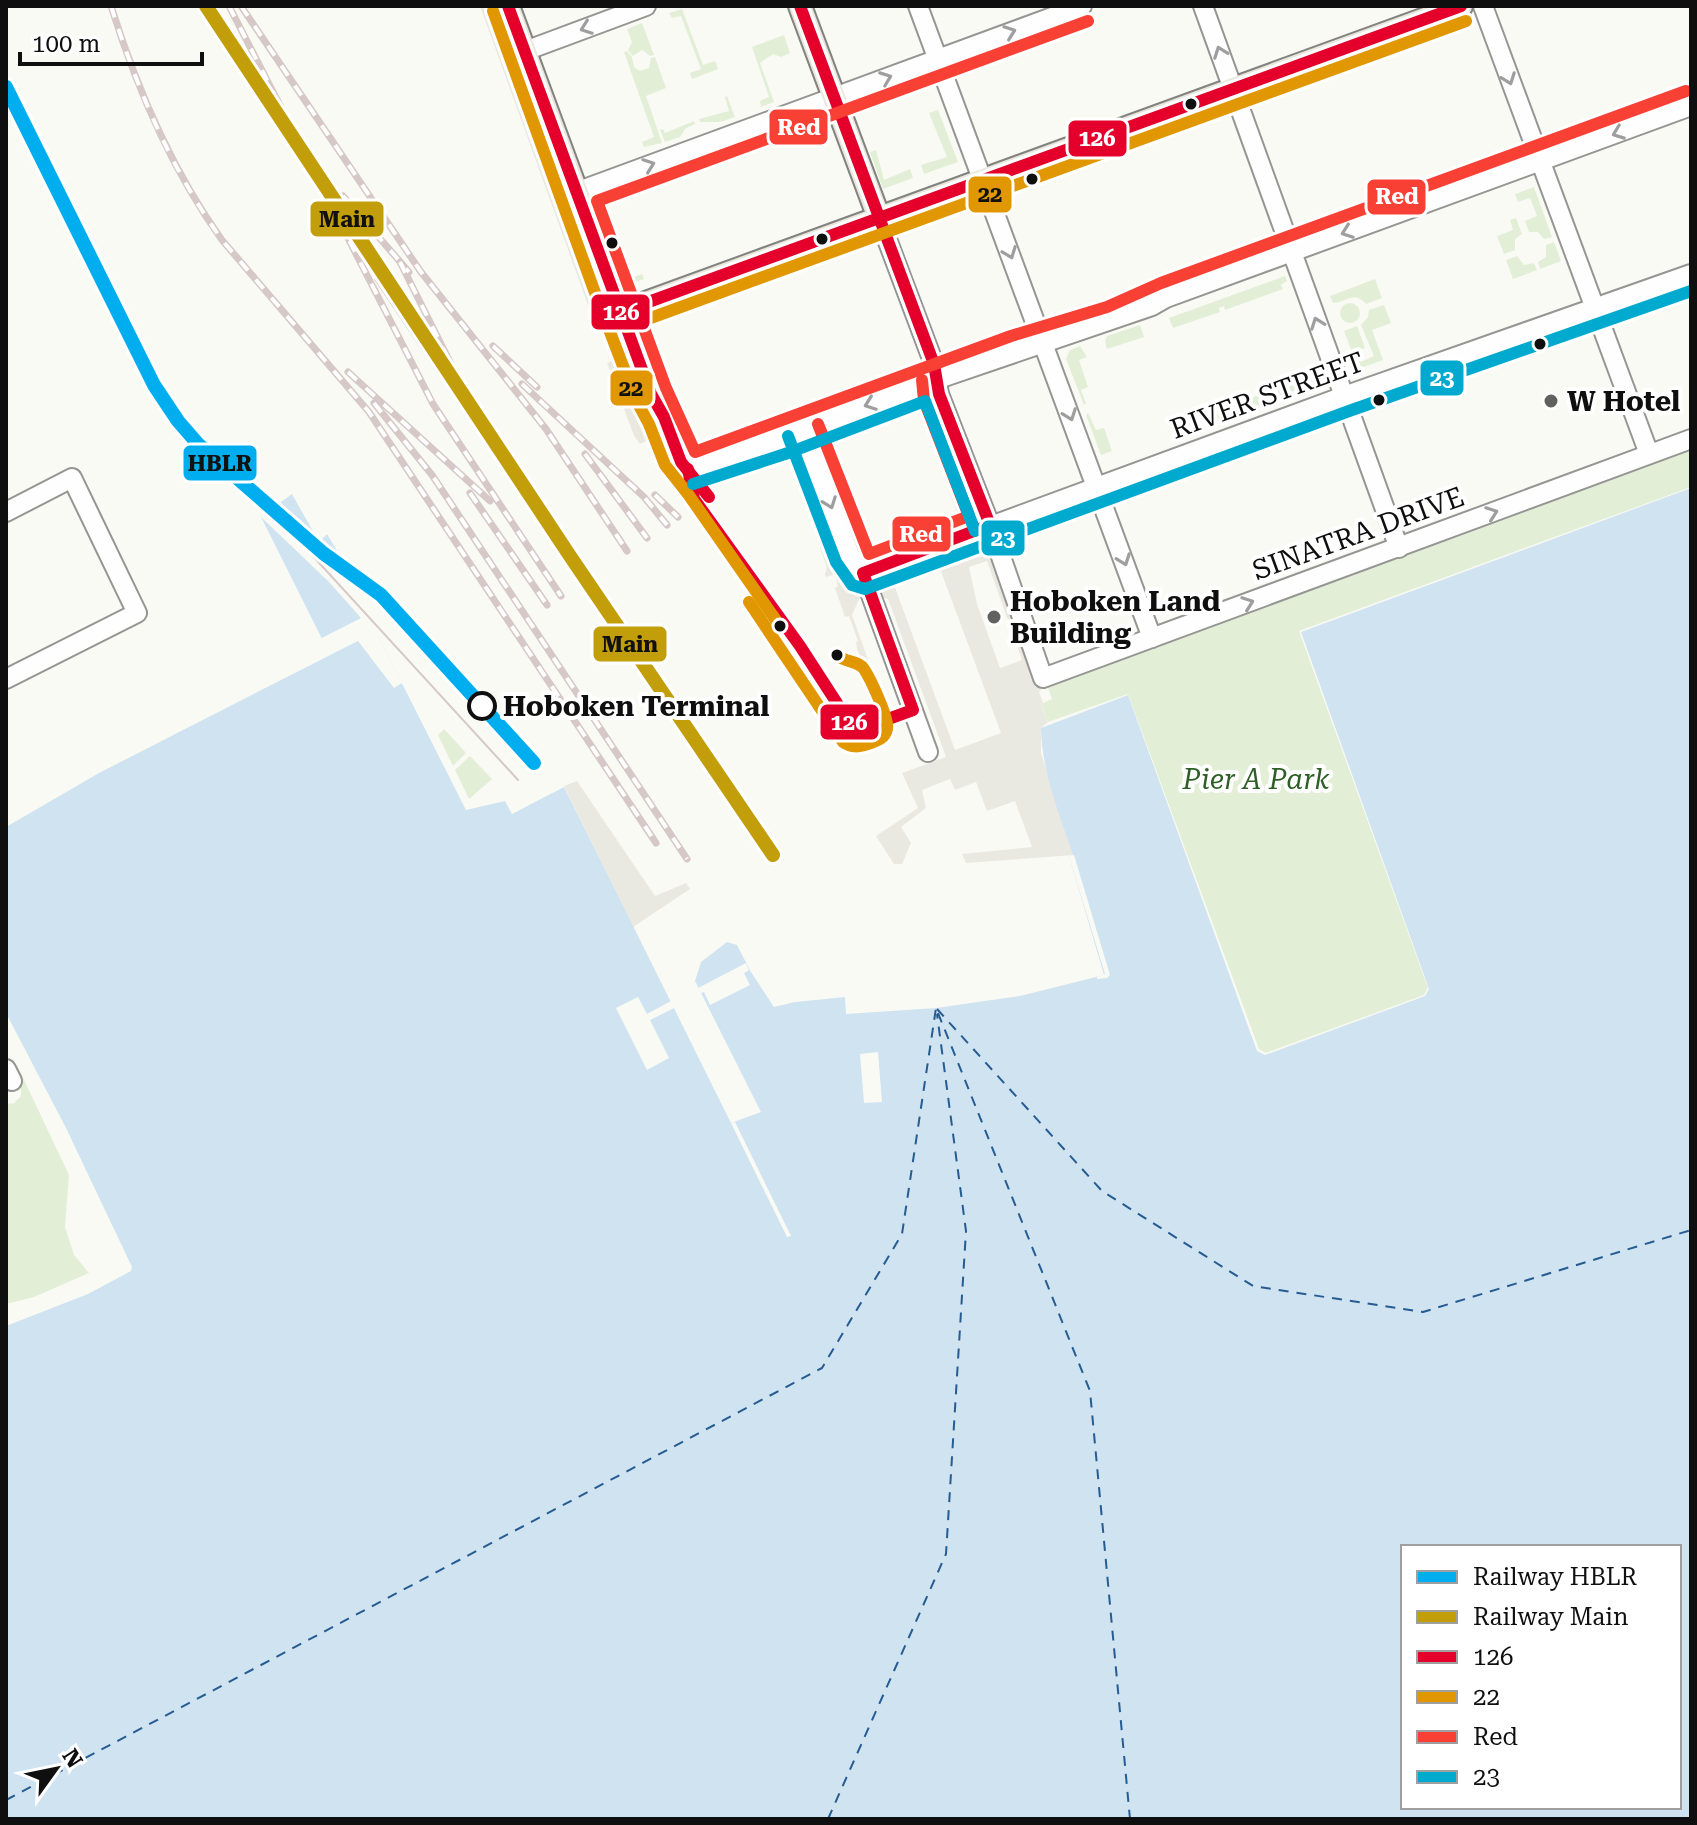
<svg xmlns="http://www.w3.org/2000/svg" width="1697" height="1825" font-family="'Roboto Serif',serif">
<rect width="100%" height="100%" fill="#fafaf5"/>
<g fill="#e3eed7">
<polygon points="682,9 703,65 715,61 718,69 692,79 690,73 701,69 681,16 672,18 669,13"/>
<polygon points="642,23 654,55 650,56 642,50 633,56 628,50 632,42 627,29"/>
<polygon points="784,35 790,53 781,57 773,54 760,63 774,102 761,107 760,101 769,97 752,47"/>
<polygon points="627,51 632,57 634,67 640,71 649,68 651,58 655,57 666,88 646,96 662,143 644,147 642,142 654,137 624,52"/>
<polygon points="727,96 735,117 720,122 700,122 699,119 729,111 725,97"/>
<polygon points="938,110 958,162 924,174 921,165 947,157 929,113"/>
<polygon points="694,121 695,124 685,129 680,137 665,142 660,130 663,129 665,133"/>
<polygon points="876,150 884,180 910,169 913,178 883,189 870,152"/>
<polygon points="1534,187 1552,237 1544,239 1538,232 1529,232 1525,221 1537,216 1530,198 1518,202 1515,194"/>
<polygon points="1516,218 1522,234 1515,239 1515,250 1504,254 1497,236 1513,230 1510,220"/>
<polygon points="618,233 634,277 642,274 644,279 632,283 614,234"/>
<polygon points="1554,242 1561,261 1540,269 1538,262 1546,257 1546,245"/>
<polygon points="1517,256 1524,265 1534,263 1537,270 1513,279 1506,260"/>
<polygon points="1285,276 1287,281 1281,285 1283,289 1225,310 1224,306 1219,308 1220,312 1173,328 1169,318"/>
<path d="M1375 279 1382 298 1366 304C1354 290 1345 303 1333 303L1330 296Z"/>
<circle cx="1350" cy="313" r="10"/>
<polygon points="1384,305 1391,323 1372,330 1383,360 1355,370 1351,358 1356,356 1361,362 1374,356 1361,325 1368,317 1369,310"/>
<polygon points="1140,325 1144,337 1107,349 1105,340 1107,336"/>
<polygon points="1357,326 1365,348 1352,352 1344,331"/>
<polygon points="1080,346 1087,357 1079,360 1088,387 1081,390 1086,403 1084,405 1066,359 1070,350"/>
<polygon points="1321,373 1323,382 1212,423 1207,423 1203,415"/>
<polygon points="1088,413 1096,430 1104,428 1112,451 1101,455 1086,415"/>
<polygon points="1691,450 1691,487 1299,631 1428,988 1424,995 1266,1053 1259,1049 1128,694 1048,722 1041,704 1052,699 1046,682 1424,544 1426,547 1625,474 1627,470 1671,453 1675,456"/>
<polygon points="444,729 466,753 453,766 438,735"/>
<polygon points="470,756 492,779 469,799 455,770"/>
<polygon points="17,1065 69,1175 65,1227 74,1255 89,1273 34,1297 6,1304 6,1104 14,1103 21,1096 21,1086 12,1067"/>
</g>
<g fill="#eae9e1" fill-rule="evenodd">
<polygon points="480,6 489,6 596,302 618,333 660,435 640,444 634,436 607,363 623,356 607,325 604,322 597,325 592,316"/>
<path d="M926 392 933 397 935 407 933 411 967 506 974 511 976 520 968 526 956 525 863 557 859 554 851 534 818 444 819 437 828 430ZM921 409 932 429 928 431 958 515 865 549 827 444Z"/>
<polygon points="793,449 801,455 800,461 826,533 835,545 843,566 861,595 852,615 880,693 883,693 889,707 885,709 882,709 857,649 856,642 858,641 849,616 845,617 835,588 838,586 835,574 826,577 825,574 827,568 820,547 822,544 815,532 816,527 792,462 783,454"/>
<polygon points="754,464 760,468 709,486 707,478"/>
<path d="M983 538 992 552 989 556 1034 680 1041 690 1039 692 1043 703 1041 705 1048 722 1041 728V753L1074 855 966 863 962 854 1032 847 1015 801 987 811 976 782 955 790 950 779 922 790 926 808 901 827 911 843 902 864H894L876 836 918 808 902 773 946 757 888 599 883 598 879 579 883 574 895 569 899 572 968 546 972 541ZM987 561 1022 660 1000 668 977 604 969 567ZM939 566 1001 733 955 750 893 582Z"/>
<polygon points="577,781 655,896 686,883 690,889 633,927 564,786"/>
</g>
<path fill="#cfe3f1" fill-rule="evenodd" d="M1691 488V1819H6V1326L88 1294 131 1271 132 1267 66 1128 6 1013V827L99 773 330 655 261 517 292 494 315 535 321 540 327 534 339 554 329 582 379 638 466 810 505 801 512 814 564 787 731 1123 761 1112 695 981 701 962 727 942 737 945 751 972 774 1007 795 1002 845 997 846 1014 936 1008 1020 996 1104 975 1069 856 1073 855C1059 813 1042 773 1041 728L1128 695 1257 1051 1265 1055 1425 996 1429 989 1301 632ZM1403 1547H1679V1807H1403Z"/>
<g fill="#fafaf5">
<polygon points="274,502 337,557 329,582 261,517"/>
<polygon points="363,617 379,638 402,683 394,688 358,641 284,678 282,674 325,653 318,640"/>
<polygon points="1074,855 1110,975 1107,978 1097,979 1097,977 1105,974 1069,856"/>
<polygon points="746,963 749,970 744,973 750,985 710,1005 704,992 701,993 698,988"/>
<polygon points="638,997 647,1014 671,1001 674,1008 650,1020 669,1058 647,1070 616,1008"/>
<polygon points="878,1052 882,1102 864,1103 860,1054"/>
<polygon points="735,1122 791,1236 787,1237 731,1123"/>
</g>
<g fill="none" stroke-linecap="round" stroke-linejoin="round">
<g stroke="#265c92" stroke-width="2" stroke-dasharray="10 8" stroke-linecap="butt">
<polyline points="937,1009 1102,1191 1253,1286 1423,1312 1691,1230"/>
<polyline points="938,1013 1090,1391 1130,1819"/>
<polyline points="6,1800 822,1368 902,1234 936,1008"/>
<polyline points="828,1819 946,1554 966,1231 937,1014"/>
</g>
<g stroke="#959593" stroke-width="22">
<g id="minor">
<polyline points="918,6 1152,638"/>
<polyline points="1203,6 1399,548"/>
<polyline points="1483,6 1649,454"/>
<polyline points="525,51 646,6"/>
<polyline points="576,192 1082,6"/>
<polyline points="879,218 934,364 939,394 990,525 1043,678 1691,439"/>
<polyline points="621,312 651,394 686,467 695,468 950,375 1152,306 1166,298 1691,106"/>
<polyline points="803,430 850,555 863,573 928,752"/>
<polyline points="6,512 72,478 137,613 6,679"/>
<polyline points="863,573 1344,396 1691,274"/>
<polyline points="6,1069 12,1081"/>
</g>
</g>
<g stroke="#828280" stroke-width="26">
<g id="major">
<polyline points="508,6 621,312 1461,6"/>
<polyline points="800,6 879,218"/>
</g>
</g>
<use href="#minor" stroke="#fefefe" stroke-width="18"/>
<use href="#major" stroke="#eae8dc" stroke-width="22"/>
<polyline stroke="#d5c8c7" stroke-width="2" points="267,506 518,780"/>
<g stroke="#d5c8c7" stroke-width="7">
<g id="rail">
<path d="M111 6C137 89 171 169 222 240L369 412 656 843"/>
<polyline points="229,6 433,404 561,596"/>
<polyline points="241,6 421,272 546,429 627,551"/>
<polyline points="343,196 409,272"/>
<polyline points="400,262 468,398"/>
<polyline points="378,279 582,582"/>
<polyline points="493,346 537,387"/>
<polyline points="348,372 490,501"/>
<polyline points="522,384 644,497 667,525"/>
<polyline points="374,403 432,475 687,859"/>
<polyline points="585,454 647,538"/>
<polyline points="470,493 547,605"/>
<polyline points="655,495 678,517"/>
</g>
</g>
<use href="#rail" stroke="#fff" stroke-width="4" stroke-dasharray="12" stroke-linecap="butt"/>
<g stroke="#fff" stroke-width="18">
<g id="bus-1">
<polyline points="508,6 651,394 664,417 681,462 709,497"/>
<polyline points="621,312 1461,6"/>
<polyline points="688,469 694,499 800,646 855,731 913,710 863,573 990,525 939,394 934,364 800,6"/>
</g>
</g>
<g stroke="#fff" stroke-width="18">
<g id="bus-2">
<polyline points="493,11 594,290 636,400 649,424 665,465 688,494 780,626"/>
<polyline points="626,327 1466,21"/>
<path d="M749 602 843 742C852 748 858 747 868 744 876 741 885 739 887 729 890 720 870 678 864 669 858 660 845 663 837 655"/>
</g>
</g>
<g stroke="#fff" stroke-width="18">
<g id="bus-3">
<polyline points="1088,21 597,201 666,388 695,452 1011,336 1107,307 1161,283 1686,91"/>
<polyline points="818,424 869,554 969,516 924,400 922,380"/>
</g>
</g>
<g stroke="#fff" stroke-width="18">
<g id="bus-4">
<polyline points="788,436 836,562 852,585 865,589 1349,411 1691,291"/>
<polyline points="693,484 788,453 925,401 975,531"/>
</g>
</g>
<use href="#bus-1" stroke="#e4002b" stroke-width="12"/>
<use href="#bus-2" stroke="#e09702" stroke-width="12"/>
<use href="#bus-3" stroke="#f84035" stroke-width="12"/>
<use href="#bus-4" stroke="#00a9ce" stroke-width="12"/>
<g stroke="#fff" stroke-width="20">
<polyline id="rail-1" points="6,87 154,385 178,421 198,444 323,553 381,595 534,763"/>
</g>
<g stroke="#fff" stroke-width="20">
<polyline id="rail-2" points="206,6 570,556 773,855"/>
</g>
<use href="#rail-1" stroke="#00aeef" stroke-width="14"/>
<use href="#rail-2" stroke="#c29e0a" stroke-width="14"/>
</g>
<defs><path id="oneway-chevron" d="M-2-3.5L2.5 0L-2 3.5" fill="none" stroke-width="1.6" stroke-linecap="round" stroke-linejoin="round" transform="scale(2)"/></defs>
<g stroke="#9e9e9e">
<use href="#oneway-chevron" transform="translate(586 28) rotate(160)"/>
<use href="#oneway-chevron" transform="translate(1010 32) rotate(-20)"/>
<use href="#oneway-chevron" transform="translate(1220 52) rotate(-110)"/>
<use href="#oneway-chevron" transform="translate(886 78) rotate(-21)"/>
<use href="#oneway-chevron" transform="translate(1509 79) rotate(70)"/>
<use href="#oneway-chevron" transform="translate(1618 133) rotate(159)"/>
<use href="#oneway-chevron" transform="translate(649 165) rotate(-20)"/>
<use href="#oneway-chevron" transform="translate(1347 232) rotate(160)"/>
<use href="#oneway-chevron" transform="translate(1010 253) rotate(69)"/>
<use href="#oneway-chevron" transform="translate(1317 323) rotate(-110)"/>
<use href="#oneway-chevron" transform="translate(870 404) rotate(160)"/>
<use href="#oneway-chevron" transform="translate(1070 415) rotate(70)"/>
<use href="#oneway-chevron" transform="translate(830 503) rotate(70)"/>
<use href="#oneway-chevron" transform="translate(1492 513) rotate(-20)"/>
<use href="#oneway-chevron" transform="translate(1124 560) rotate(70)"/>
<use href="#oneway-chevron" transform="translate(1248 603) rotate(-20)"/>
</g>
<g fill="#0f0f0f" stroke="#fff" stroke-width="3">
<circle cx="1191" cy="104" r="7"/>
<circle cx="1032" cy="179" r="7"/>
<circle cx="822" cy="239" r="7"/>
<circle cx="612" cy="243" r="7"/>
<circle cx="1540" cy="344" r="7"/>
<circle cx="1379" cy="400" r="7"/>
<circle cx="780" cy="626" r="7"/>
<circle cx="837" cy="655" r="7"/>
</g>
<g fill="#616160" stroke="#fff" stroke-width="3">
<circle cx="1551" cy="401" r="8"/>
<circle cx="994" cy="617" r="8"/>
</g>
<circle fill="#fff" stroke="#0f0f0f" stroke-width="4" cx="482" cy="706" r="13"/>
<g text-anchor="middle" stroke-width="8" stroke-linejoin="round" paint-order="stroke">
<g font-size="28" fill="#0f0f0f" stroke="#fff">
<text transform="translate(1267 395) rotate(-20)" y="10">RIVER STREET</text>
<text transform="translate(1358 533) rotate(-20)" y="10">SINATRA DRIVE</text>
</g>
<g font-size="28" font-weight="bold" fill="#0f0f0f" stroke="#fff" text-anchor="start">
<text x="1567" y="411">W Hotel</text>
<text x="1010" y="611">Hoboken Land<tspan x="1010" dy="32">Building</tspan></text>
</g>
<g font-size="28" font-weight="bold" fill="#0f0f0f" stroke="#fff" text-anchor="start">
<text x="503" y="716">Hoboken Terminal</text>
</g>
<g font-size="28" font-style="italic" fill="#2e5f26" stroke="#fff">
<text x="1256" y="789">Pier A Park</text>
</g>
</g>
<g stroke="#fff" stroke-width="3">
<rect x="768" y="108" width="61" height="38" rx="8" fill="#f84035"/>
<rect x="1067" y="119" width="61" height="39" rx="8" fill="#e4002b"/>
<rect x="967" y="175" width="46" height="39" rx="8" fill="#e09702"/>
<rect x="1366" y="178" width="61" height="38" rx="8" fill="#f84035"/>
<rect x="309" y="200" width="76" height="38" rx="8" fill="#c29e0a"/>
<rect x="590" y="293" width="61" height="38" rx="8" fill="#e4002b"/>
<rect x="1419" y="359" width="46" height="38" rx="8" fill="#00a9ce"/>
<rect x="609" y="369" width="45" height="38" rx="8" fill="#e09702"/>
<rect x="182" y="444" width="76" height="38" rx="8" fill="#00aeef"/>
<rect x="891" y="515" width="61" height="38" rx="8" fill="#f84035"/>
<rect x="980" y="519" width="46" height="38" rx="8" fill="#00a9ce"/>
<rect x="592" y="625" width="76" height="38" rx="8" fill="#c29e0a"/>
<rect x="819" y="703" width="61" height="38" rx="8" fill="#e4002b"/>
</g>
<g font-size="22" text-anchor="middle" font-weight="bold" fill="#fff">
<text x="799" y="135">Red</text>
<text x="1097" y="146">126</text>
<text x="1397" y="204">Red</text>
<text x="621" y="320">126</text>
<text x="1442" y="386">23</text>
<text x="921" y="542">Red</text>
<text x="1003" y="546">23</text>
<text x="849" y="730">126</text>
</g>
<g font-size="22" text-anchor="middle" font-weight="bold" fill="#111">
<text x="990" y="202">22</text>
<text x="347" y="227">Main</text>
<text x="631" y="396">22</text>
<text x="220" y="471">HBLR</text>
<text x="630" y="652">Main</text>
</g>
<rect width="1697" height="1825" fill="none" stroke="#0f0f0f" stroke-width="16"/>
<rect x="1401" y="1545" width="280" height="264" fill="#ffffff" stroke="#9f9f9f" stroke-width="2"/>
<rect x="1417" y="1571" width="40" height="12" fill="#00aeef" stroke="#9f9f9f" stroke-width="2"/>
<text x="1473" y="1585" font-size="24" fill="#0f0f0f">Railway HBLR</text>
<rect x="1417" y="1611" width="40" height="12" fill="#c29e0a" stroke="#9f9f9f" stroke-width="2"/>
<text x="1473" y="1625" font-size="24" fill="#0f0f0f">Railway Main</text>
<rect x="1417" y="1651" width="40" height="12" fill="#e4002b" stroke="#9f9f9f" stroke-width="2"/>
<text x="1473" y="1665" font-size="24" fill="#0f0f0f">126</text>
<rect x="1417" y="1691" width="40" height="12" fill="#e09702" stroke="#9f9f9f" stroke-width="2"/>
<text x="1473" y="1705" font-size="24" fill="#0f0f0f">22</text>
<rect x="1417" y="1731" width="40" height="12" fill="#f84035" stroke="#9f9f9f" stroke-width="2"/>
<text x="1473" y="1745" font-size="24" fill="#0f0f0f">Red</text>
<rect x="1417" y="1771" width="40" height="12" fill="#00a9ce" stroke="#9f9f9f" stroke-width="2"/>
<text x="1473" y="1785" font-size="24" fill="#0f0f0f">23</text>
<g transform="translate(56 1769) rotate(57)" stroke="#ffffff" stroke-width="6" paint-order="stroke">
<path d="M0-6L14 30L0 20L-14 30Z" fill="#0f0f0f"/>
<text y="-12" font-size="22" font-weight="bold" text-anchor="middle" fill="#0f0f0f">N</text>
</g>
<path d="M20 52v12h182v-12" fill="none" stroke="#0f0f0f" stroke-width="4"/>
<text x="32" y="52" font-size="24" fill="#0f0f0f" stroke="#ffffff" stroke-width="6" paint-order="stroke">100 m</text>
</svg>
